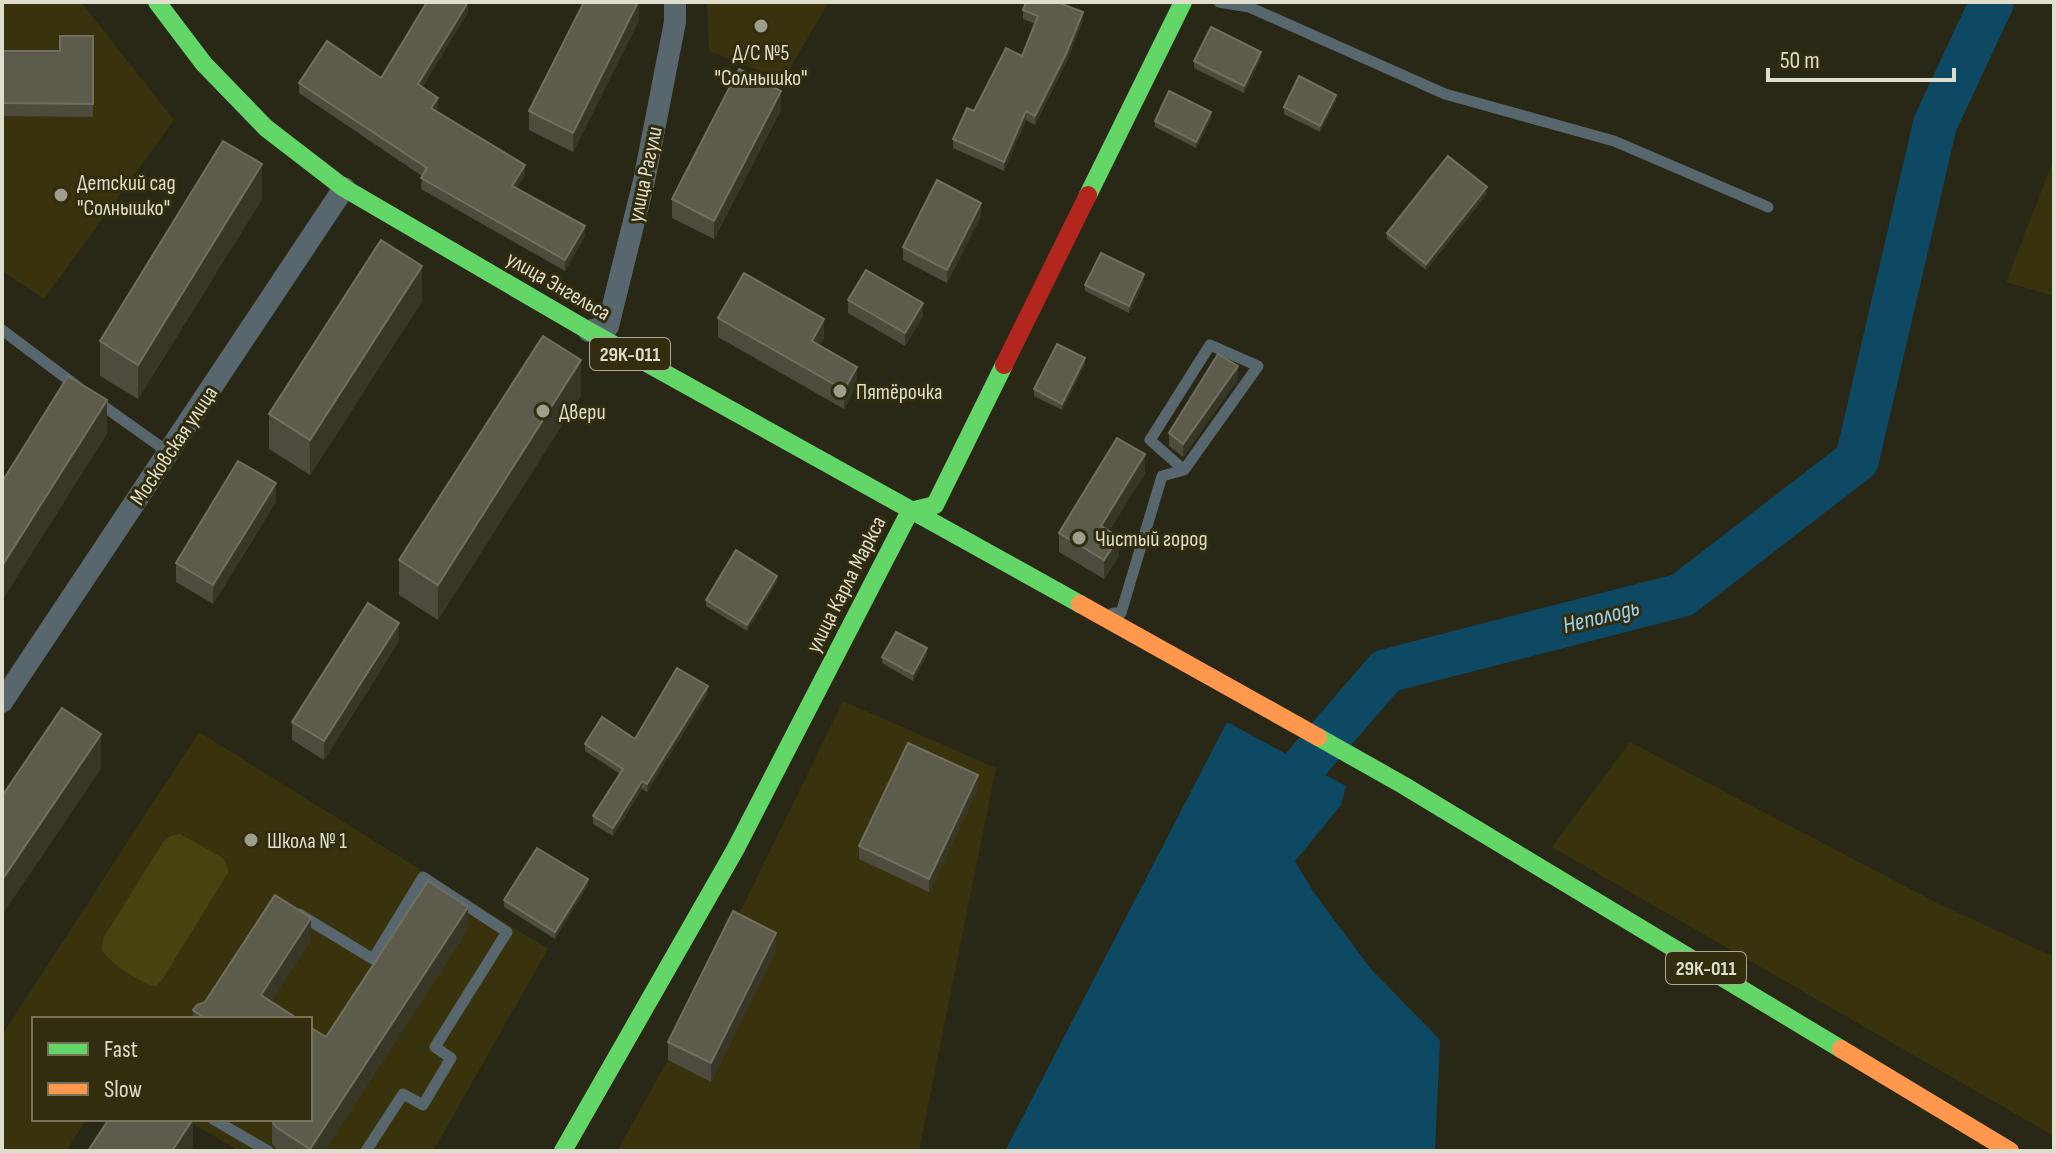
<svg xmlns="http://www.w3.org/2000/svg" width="2056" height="1153" font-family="'Sofia Sans Condensed',sans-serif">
<rect width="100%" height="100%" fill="#292716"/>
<g fill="#38330d">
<polygon points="2,2 81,2 174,120 44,299 2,271"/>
<polygon points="707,2 829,2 783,80 709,51"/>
<polygon points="2054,159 2054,296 2006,282"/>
<polygon points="843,701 996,768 919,1151 617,1151 668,1060"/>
<polygon points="199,732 548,949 433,1151 239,1151 185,1119 310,1119 310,1019 34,1019 34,1119 87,1119 66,1151 2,1151 2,1035"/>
<polygon points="1630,742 1939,904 2054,957 2054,1136 1552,847"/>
</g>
<path fill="#484211" d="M180 834 223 858 229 871 162 980 156 986C145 986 108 962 103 951 101 946 102 945 103 939L163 842 171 836Z"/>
<polygon fill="#0d4962" points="1227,722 1346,786 1341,805 1295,861 1312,890 1370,968 1440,1040 1435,1151 1005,1151"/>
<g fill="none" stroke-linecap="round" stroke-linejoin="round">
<polyline stroke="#0d4962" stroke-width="44" points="1266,810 1386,671 1682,595 1857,460 1935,124 1992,2"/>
<g stroke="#58676d" stroke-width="11">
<polyline points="1219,2 1249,7 1445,94 1614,141 1768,207"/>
<polyline points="2,330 78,387"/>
<polyline points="95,400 168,452"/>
<polyline points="1113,613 1121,613 1162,476 1184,470 1258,366 1210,345 1150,440 1184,470"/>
<polyline points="299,914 373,959 423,877 507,932 435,1047 451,1058 423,1105 403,1094 366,1151"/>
<polyline points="213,1119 268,1151"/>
</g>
<g stroke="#58676d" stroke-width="22">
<polyline points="589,331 608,326 644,181 675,22 675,2"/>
<polyline points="2,702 344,188"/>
</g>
<g stroke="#63d668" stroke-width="18">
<polyline points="157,2 204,64 266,128 344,188 589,331 1080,604"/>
<polyline points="1088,195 1183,2"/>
<polyline points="1318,737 1403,785 1841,1049"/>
<polyline points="563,1151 735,850 910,511 935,505 1004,365"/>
</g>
<g stroke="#ff974d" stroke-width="18">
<polyline points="1080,604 1318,737"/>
<polyline points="1841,1049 2010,1151"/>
</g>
<polyline stroke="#b3261e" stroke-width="18" points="1004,365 1088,195"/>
</g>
<g fill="#4c4b3d">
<polygon points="1023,10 1083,21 1066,63 1035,125 1026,120 1004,171 953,148 953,139 974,111 1022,56 1035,24 1023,19"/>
<polygon points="468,12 422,87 438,108 436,112 525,175 517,188 585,236 565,271 421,189 422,176 299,93 299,83 381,78"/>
<polygon points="639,20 573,152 529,130 529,111"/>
<polygon points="93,36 93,117 2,116 2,51 60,51"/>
<polygon points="1261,58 1244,93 1194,68 1194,61"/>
<polygon points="1336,101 1320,132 1284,114 1284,107"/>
<polygon points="781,110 714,239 672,218 672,199"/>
<polygon points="1211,119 1196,148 1155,127 1155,121"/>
<polygon points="1487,194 1426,270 1387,239 1387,233"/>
<polygon points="262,199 138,399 100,376 100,341"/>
<polygon points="981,216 947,283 903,260 903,247"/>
<polygon points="1144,281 1129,313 1085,291 1085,285"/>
<polygon points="848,300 923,316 905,346 848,313"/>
<polygon points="422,301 310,475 269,449 269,414"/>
<polygon points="718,318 824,338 820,345 857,385 844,409 718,337"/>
<polygon points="1085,365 1062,410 1034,396 1034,389"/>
<polygon points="1238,379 1183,457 1169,446 1169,433"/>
<polygon points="581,395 438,620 399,595 399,560"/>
<polygon points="1145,473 1109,531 1119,556 1104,579 1059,552 1059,533"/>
<polygon points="276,502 213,604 176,582 176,563"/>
<polygon points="777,582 747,631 706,606 706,600"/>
<polygon points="399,641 324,760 292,740 292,722"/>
<polygon points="927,655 913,681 882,663 882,657"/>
<polygon points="708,693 647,792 642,789 613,836 593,824 593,816 620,774 585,751 585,744 635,739"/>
<polygon points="978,788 929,892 859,859 859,846"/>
<polygon points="588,885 555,939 504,907 504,900"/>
<polygon points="468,929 324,1151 279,1151 276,1149 272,1143 272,1121 326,1037"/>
<polygon points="311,940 271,1001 298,1019 193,1019 193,1010 205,1002"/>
<polygon points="776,951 711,1082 668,1060 668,1042"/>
</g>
<g fill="#373627">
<polygon points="468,2 468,12 418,95 418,84"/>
<polygon points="639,2 639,20 573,152 573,133"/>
<polygon points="1083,12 1083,21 1066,63 1035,125 1035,116"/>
<polygon points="1261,52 1261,58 1244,93 1244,86"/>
<polygon points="781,91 781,110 714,239 714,221"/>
<polygon points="1336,95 1336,101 1320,132 1320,126"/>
<polygon points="438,98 438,108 431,119 431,108"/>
<polygon points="1026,111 1026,120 1004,171 1004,162"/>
<polygon points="1211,112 1211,119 1196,148 1196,142"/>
<polygon points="262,164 262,199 138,399 138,365"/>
<polygon points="525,165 525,175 512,197 512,186"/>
<polygon points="1487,187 1487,194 1426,270 1426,264"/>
<polygon points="981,203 981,216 947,283 947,270"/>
<polygon points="585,226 585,236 565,271 565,260"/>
<polygon points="422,266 422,301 310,475 310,440"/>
<polygon points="1144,274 1144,281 1129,313 1129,306"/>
<polygon points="923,303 923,316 905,346 905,333"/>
<polygon points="824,319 824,338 812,360 812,341"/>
<polygon points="1085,358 1085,365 1062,410 1062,404"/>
<polygon points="581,360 581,395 438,620 438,585"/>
<polygon points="1238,366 1238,379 1183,457 1183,444"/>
<polygon points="857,367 857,385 844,409 844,390"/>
<polygon points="107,400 107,434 2,601 2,566"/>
<polygon points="1145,454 1145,473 1101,544 1101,526"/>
<polygon points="276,483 276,502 213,604 213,585"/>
<polygon points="1119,537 1119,556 1104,579 1104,560"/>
<polygon points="777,576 777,582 747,631 747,625"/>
<polygon points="399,623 399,641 324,760 324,741"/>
<polygon points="927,648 927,655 913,681 913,674"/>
<polygon points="708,686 708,693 647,792 647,784"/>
<polygon points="101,734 101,769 2,915 2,880"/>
<polygon points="978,775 978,788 929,892 929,879"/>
<polygon points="642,781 642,789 613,836 613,828"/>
<polygon points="588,879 588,885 555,939 555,932"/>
<polygon points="468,907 468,929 324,1151 310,1151"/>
<polygon points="311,918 311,940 261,1017 261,995"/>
<polygon points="776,933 776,951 711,1082 711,1063"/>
<polygon points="193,1119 193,1151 172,1151"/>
</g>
<g fill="#5c5b4c" stroke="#706f60" stroke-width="2">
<polygon points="427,2 468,2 418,84 438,98 431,108 525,165 512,186 585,226 565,260 421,178 427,168 299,83 327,41 381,78"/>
<polygon points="584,2 638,2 573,133 529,111"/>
<polygon points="1026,2 1057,2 1083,12 1066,54 1035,116 1026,111 1004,162 953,139 967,108 974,111 1006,48 1022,56 1038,16 1023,10"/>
<polygon points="1211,27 1261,52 1244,86 1194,61"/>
<polygon points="60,36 93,36 93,104 2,103 2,51 60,51"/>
<polygon points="739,69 781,91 714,221 672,199"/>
<polygon points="1299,76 1336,95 1320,126 1284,107"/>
<polygon points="1169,91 1211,112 1196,142 1155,121"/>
<polygon points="223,141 262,164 138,365 100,341"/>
<polygon points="1448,156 1487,187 1426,264 1387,233"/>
<polygon points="937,180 981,203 947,270 903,247"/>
<polygon points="381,240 422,266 310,440 269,414"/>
<polygon points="1101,253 1144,274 1129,306 1085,285"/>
<polygon points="866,270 923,303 905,333 848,300"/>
<polygon points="744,273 824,319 812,341 857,367 844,390 718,318"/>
<polygon points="543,336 581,360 438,585 399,560"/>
<polygon points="1057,344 1085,358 1062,404 1034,389"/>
<polygon points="1218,354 1238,366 1183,444 1169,433"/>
<polygon points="68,376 107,400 2,566 2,482"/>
<polygon points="1117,438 1145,454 1101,526 1119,537 1104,560 1059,533"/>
<polygon points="238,461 276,483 213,585 176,563"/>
<polygon points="736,550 777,576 747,625 706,600"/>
<polygon points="368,603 399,623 324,741 292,722"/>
<polygon points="896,632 927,648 913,674 882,657"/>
<polygon points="677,668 708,686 647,784 642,781 613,828 593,816 623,769 585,744 602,717 635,739"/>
<polygon points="62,708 101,734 2,880 2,796"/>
<polygon points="908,743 978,775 929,879 859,846"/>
<polygon points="537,848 588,879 555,932 504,900"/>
<polygon points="428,881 468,907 310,1149 276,1127 272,1121 273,1119 310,1119 310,1027 326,1037"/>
<polygon points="275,895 311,918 261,995 298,1019 206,1019 193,1010 197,1005 205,1002"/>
<polygon points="733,911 776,933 711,1063 668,1042"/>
<polygon points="109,1119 193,1119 172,1151 88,1151"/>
</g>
<g fill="#9f9d8c" stroke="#312d0e" stroke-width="3">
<circle cx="761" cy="26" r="8"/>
<circle cx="61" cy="195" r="8"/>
<circle cx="840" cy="391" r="8"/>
<circle cx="543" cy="411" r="8"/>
<circle cx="1079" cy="538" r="8"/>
<circle cx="251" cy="840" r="8"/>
</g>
<g text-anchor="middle" stroke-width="6" stroke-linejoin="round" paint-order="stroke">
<g fill="#312d0e" stroke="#aba892" stroke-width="2">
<rect x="590" y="338" width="80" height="32" rx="6"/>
<rect x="1666" y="952" width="80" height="32" rx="6"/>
</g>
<g font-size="20" font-weight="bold" fill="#dfddcb">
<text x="630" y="361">29К-011</text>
<text x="1706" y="975">29К-011</text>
</g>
<g font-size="22" fill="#dfddcb" stroke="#312d0e" text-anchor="start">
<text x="761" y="60" text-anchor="middle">Д/С №5<tspan x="761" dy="25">"Солнышко"</tspan></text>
<text x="77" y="190">Детский сад<tspan x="77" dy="25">"Солнышко"</tspan></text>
<text x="856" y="399">Пятёрочка</text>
<text x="559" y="419">Двери</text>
<text x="1095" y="546">Чистый город</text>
<text x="267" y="848">Школа № 1</text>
</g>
<g font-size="22" fill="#dfddcb" stroke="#312d0e">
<text transform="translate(644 174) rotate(-78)" y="8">улица Рагули</text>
<text transform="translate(559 285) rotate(30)" y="8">улица Энгельса</text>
<text transform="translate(173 445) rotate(-56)" y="8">Московская улица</text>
<text transform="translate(845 584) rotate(-63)" y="8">улица Карла Маркса</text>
</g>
<g font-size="24" font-style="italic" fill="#99d4f6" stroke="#312d0e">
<text transform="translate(1601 616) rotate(-14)" y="8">Неполодь</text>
</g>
</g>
<rect width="2056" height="1153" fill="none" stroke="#dfddcb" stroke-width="8"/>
<rect x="32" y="1017" width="280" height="104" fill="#312d0e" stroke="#77735a" stroke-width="2"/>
<rect x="48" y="1043" width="40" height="12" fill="#63d668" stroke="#77735a" stroke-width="2"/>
<text x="104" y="1057" font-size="24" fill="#dfddcb">Fast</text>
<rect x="48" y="1083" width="40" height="12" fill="#ff974d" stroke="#77735a" stroke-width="2"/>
<text x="104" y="1097" font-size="24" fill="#dfddcb">Slow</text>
<path d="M1768 68v12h186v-12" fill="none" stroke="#dfddcb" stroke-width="4"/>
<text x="1780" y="68" font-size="24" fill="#dfddcb" stroke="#312d0e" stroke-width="6" paint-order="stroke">50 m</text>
</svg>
